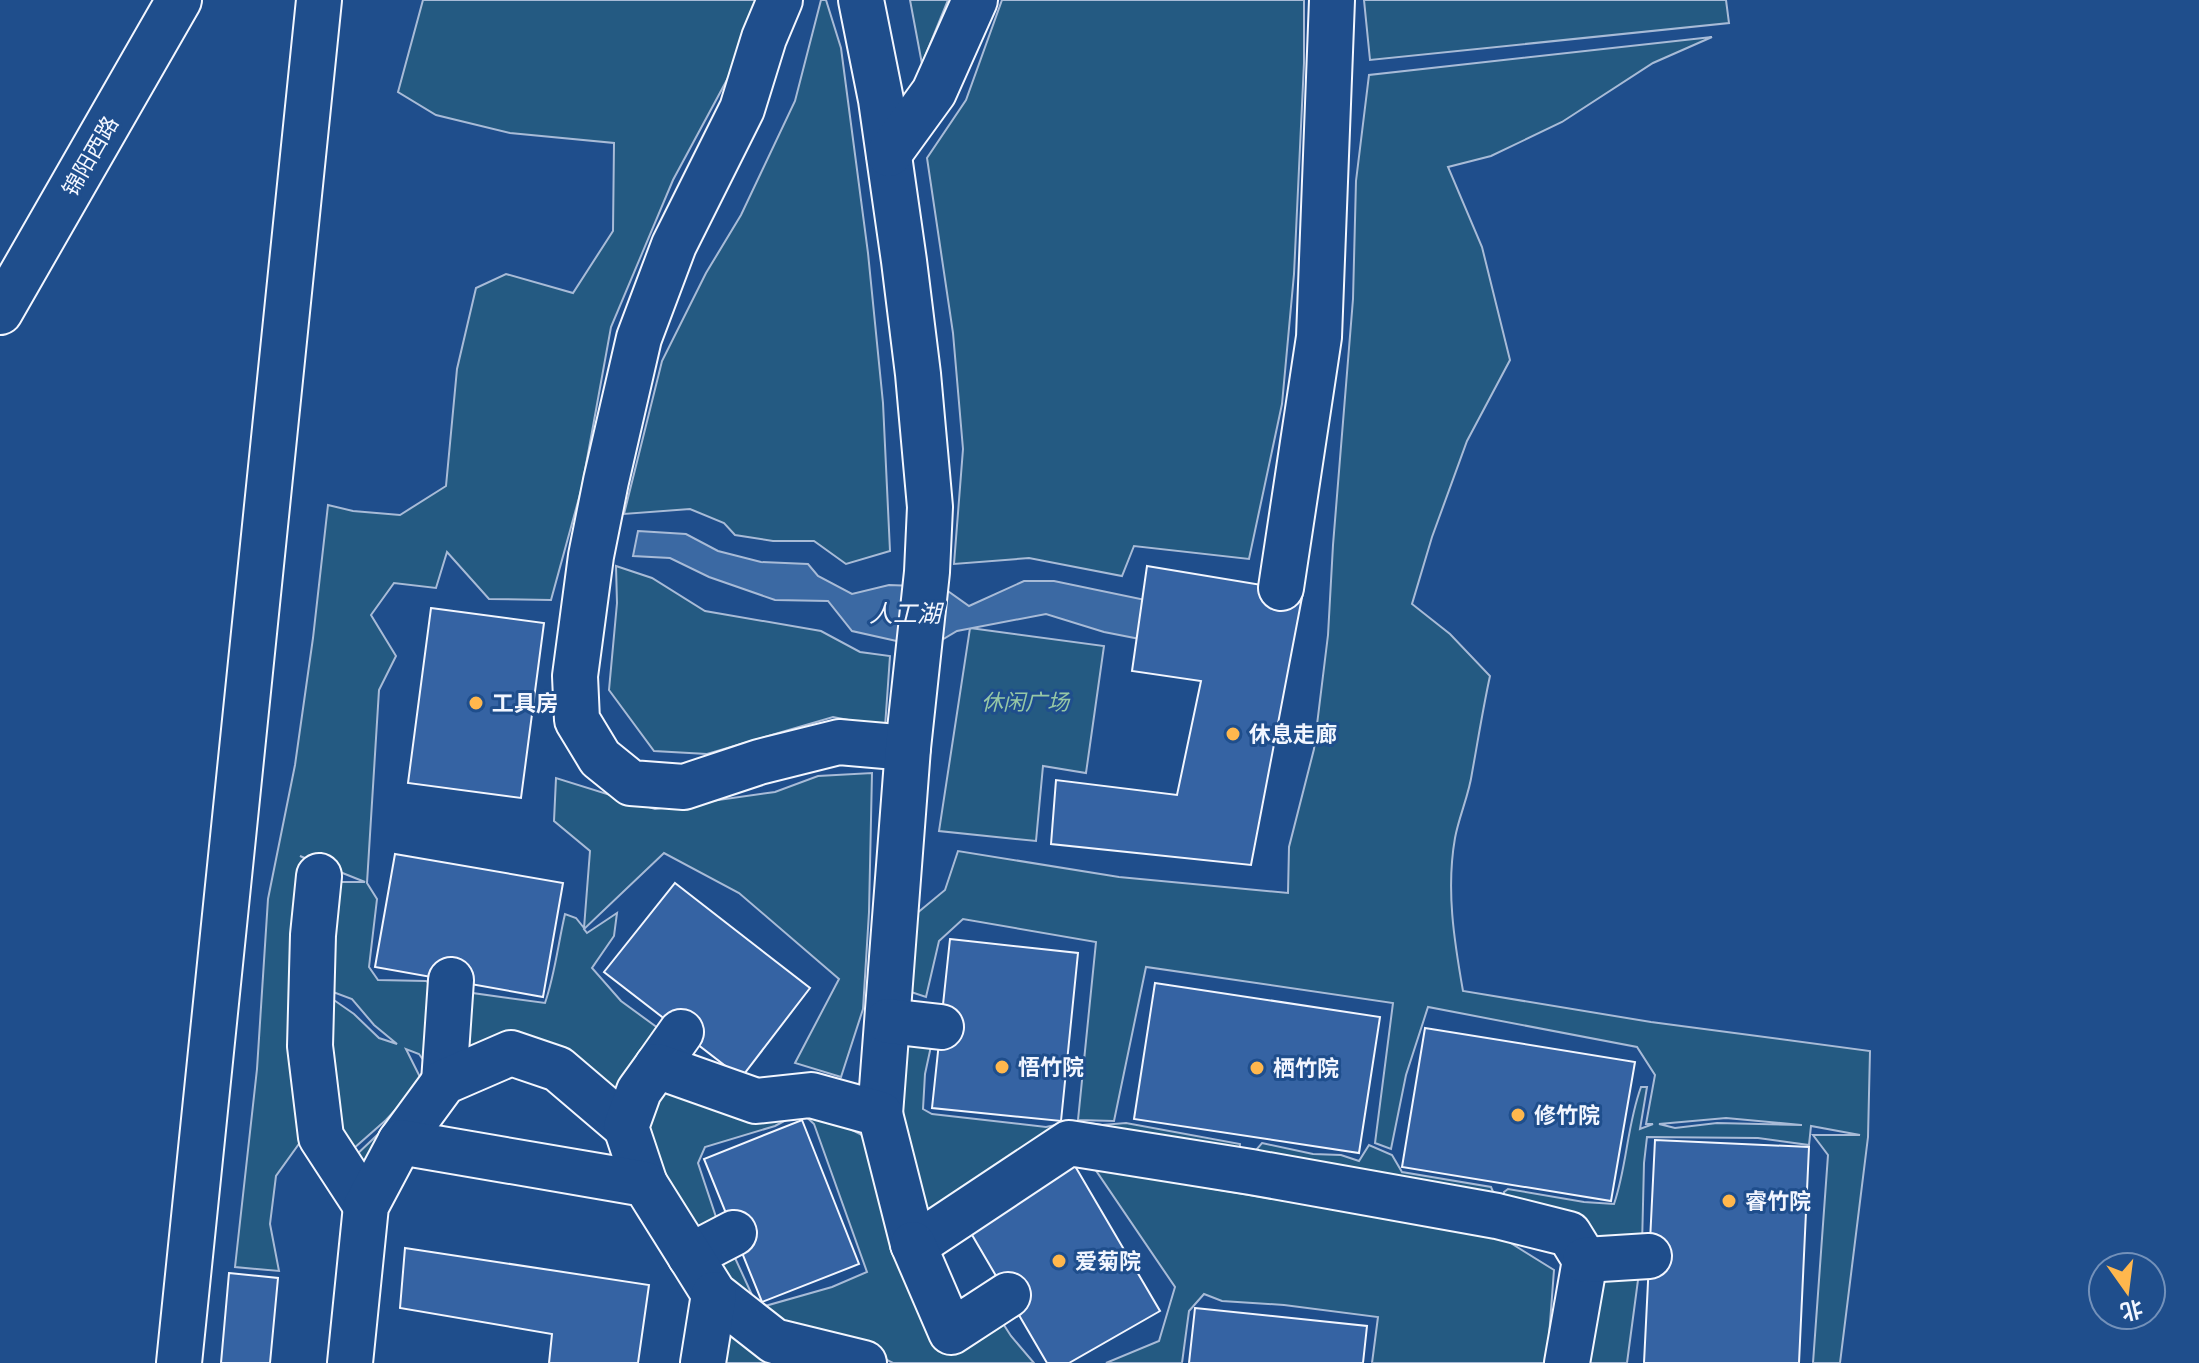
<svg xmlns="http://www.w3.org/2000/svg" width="2199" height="1363" font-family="Lora,'Noto Sans SC',serif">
<rect width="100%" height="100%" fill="#1f4e8c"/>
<g fill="#245a82" stroke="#a8bbd7" stroke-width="2" fill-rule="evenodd">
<path d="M423 0H757L729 76 673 180 611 327 582 487 551 600 489 599 447 552 436 588 394 583 371 615 396 656 379 690 367 883 377 899 369 967 378 980 426 981 444 989 436 1052 439 1079 395 1134 370 1173 353 1158 394 1119 412 1094 427 1084 431 1071 419 1054 406 1049 422 1081 386 1120 353 1149 333 1139 325 1120 318 1003 331 998 354 1014 379 1038 397 1044 374 1025 352 999 325 989 327 953 340 882H365L300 856 309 861C294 961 285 1040 301 1141L276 1176 270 1224 279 1271 235 1267 257 1069 268 899 295 765 313 638 328 505 353 511 400 515 446 486 457 369 476 288 506 274 573 293 613 231 614 143 510 133 436 115 398 92Z"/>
<polygon points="821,0 826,0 841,48 868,253 883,403 890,551 846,564 814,541 773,541 735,535 724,523 690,509 624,514 662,361 706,273 741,215 795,101"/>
<polygon points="910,0 948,0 922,64"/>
<polygon points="1002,0 1304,0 1304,63 1294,274 1282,404 1249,559 1134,546 1122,576 1029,558 954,564 963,449 953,333 927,158 966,100"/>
<polygon points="1364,0 1726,0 1729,23 1370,60"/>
<path d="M1712 37 1653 63 1562 122 1491 156 1448 167 1482 247 1510 360 1467 441 1432 537 1412 604 1450 634 1490 676C1483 708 1478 740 1472 773 1469 795 1459 816 1455 838 1446 889 1454 940 1463 991L1651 1022 1870 1051 1868 1137 1840 1363H1813L1828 1155 1813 1135H1860L1811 1126 1809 1145 1758 1138 1647 1137 1644 1163 1642 1246 1607 1251 1504 1211V1192L1508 1189 1584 1202 1614 1204C1627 1166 1627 1125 1641 1087H1647L1640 1129 1653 1124H1646L1655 1075 1637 1047 1428 1007 1406 1075 1391 1149 1375 1143 1393 1003 1146 967 1114 1121 1078 1120 1096 942 963 919 939 941 926 997 908 991 910 919 945 890 958 851 1119 877 1288 893 1289 847 1314 749 1328 635 1333 545 1353 299 1356 181 1369 75ZM1726 1118 1801 1125H1802L1717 1123 1675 1128 1659 1124Z"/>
<polygon points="616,566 652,578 705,611 821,631 860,652 890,656 885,727 833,717 707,754 654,751 609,690 617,603"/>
<polygon points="970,628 1104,646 1086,773 1043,766 1036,841 939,831"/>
<path d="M872 773 869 912 863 1009 841 1077 795 1063 839 979 739 893 664 853 584 929 587 933 617 913 614 936 592 968 621 1001 662 1031 620 1099 557 1059 457 1069 465 992 545 1003C555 974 558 944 565 914L576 918 584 928 590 851 554 821 556 778 655 809 775 792 818 776Z"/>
<polygon points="906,1031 933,1037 925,1074 923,1109 932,1114 1046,1127 1075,1121 1102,1125 1126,1123 1240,1144 1239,1161 1075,1137 918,1229 897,1147"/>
<path d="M652 1083 682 1085 718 1106 769 1107 797 1102 866 1137 895 1251 912 1298 944 1351 1002 1322 1011 1336 1034 1363H893L873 1353 775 1336 748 1310 722 1292 702 1258 730 1247 758 1308 832 1287 867 1272 814 1124 801 1112 775 1126 705 1147 698 1163 720 1229 703 1242 690 1241C669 1203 634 1158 642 1113 643 1103 648 1093 652 1083Z"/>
<polygon points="1262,1143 1313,1154 1341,1155 1359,1161 1369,1145 1392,1155 1402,1172 1491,1187 1494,1194 1256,1160 1256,1150"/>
<polygon points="1095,1169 1501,1237 1554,1270 1547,1363 1372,1363 1378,1317 1284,1305 1222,1301 1204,1294 1189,1311 1182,1363 1106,1363 1159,1341 1175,1287"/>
<polygon points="1640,1265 1627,1363 1583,1363 1599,1268"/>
<polygon points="714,1320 829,1363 711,1363"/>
</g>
<polygon fill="#3b69a3" stroke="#a8bbd7" stroke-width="2" points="638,531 686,534 718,551 761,562 808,564 818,576 852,594 889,585 915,586 938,584 969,606 1024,581 1054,581 1155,602 1150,641 1104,632 1046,614 957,631 940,641 901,642 852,631 828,601 775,600 709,577 670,558 633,556"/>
<g fill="#3563a3" stroke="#f2f6ff" stroke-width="2">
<polygon points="1147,566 1303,592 1251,865 1051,844 1056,780 1177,795 1201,681 1132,671"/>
<polygon points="431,608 544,623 521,798 408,783"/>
<polygon points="395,854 563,883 543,997 375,967"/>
<polygon points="675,883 810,988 741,1078 604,972"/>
<polygon points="950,939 1078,953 1061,1121 932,1108"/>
<polygon points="1155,983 1380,1017 1359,1153 1134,1119"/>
<polygon points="1425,1028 1635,1062 1611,1201 1402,1167"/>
<polygon points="802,1120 859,1264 762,1302 704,1159"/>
<polygon points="1655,1140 1809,1147 1799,1363 1644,1363"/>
<polygon points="1075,1166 1160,1311 1069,1363 1047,1363 968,1228"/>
<polygon points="405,1248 649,1285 638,1363 549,1363 552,1334 400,1308"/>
<polygon points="229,1273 278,1278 270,1363 221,1363"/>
<polygon points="1195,1308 1367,1326 1363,1363 1189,1363"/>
</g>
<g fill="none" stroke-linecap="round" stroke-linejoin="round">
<g stroke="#f2f6ff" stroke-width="48">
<g id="street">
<polyline points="780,0 764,38 742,109 674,245 639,338 606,481 591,556 575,676 577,720 600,758 631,783 684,787 759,762 839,742 908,748"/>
<polyline points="861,0 881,100 904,261 918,374 930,507 927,572 908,748 880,1114"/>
<polyline points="889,154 934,92 975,0"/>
<polyline points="1281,588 1319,337 1332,0"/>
<polyline points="319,876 313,935 310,1046 321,1137 366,1206"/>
<polyline points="888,1021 941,1027"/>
<polyline points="657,1066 681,1032"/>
<polyline points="444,1082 451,980"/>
<polyline points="400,1142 444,1082 511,1053 558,1069 626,1127"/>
<polyline points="645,1184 626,1127 639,1091 657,1066 756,1101 811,1095 880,1114 913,1244 929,1236 1069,1143 1251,1172 1497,1216 1569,1234 1585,1260 1567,1363"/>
<polyline points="913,1244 951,1332 1008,1295"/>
<polyline points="690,1256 734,1233"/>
<polyline points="1585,1260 1649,1256"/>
<polyline points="179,1363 319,0"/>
<polyline points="350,1363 366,1206 400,1142 645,1184 714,1294 774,1341 864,1363"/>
<polyline points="703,1363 714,1294"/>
</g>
</g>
<g stroke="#f2f6ff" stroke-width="48">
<polyline id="secondary" points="0,312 179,0"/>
</g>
<use href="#street" stroke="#1f4e8c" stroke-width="44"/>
<use href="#secondary" stroke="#1f4e8c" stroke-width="44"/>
</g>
<g fill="#ffb74d" stroke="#1f4e8c" stroke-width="3">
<circle cx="476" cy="703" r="8"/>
<circle cx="1233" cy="734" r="8"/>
<circle cx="1002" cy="1067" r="8"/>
<circle cx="1257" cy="1068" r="8"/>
<circle cx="1518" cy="1115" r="8"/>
<circle cx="1729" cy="1201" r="8"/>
<circle cx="1059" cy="1261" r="8"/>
</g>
<g text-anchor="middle" stroke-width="6" stroke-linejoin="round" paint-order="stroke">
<g font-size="22" fill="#f2f6ff" stroke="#1f4e8c">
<text transform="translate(90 156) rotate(-60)" y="8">锦阳西路</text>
</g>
<g font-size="22" font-style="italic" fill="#97c8a6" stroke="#1f4e8c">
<text x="1025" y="710">休闲广场</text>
</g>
<g font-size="22" font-weight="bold" fill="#f2f6ff" stroke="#1f4e8c" text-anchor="start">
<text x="492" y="711">工具房</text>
<text x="1249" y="742">休息走廊</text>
<text x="1018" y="1075">悟竹院</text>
<text x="1273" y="1076">栖竹院</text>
<text x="1534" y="1123">修竹院</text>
<text x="1745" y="1209">睿竹院</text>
<text x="1075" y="1269">爱菊院</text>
</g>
<g font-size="24" font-style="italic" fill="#f2f6ff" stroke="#1f4e8c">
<text x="905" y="622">人工湖</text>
</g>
</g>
<g transform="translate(2127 1291) rotate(166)"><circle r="38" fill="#1f4e8c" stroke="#7391ba" stroke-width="2"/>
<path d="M0-6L14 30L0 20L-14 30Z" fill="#ffb74d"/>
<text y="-12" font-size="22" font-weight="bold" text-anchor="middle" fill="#f2f6ff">北</text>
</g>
</svg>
